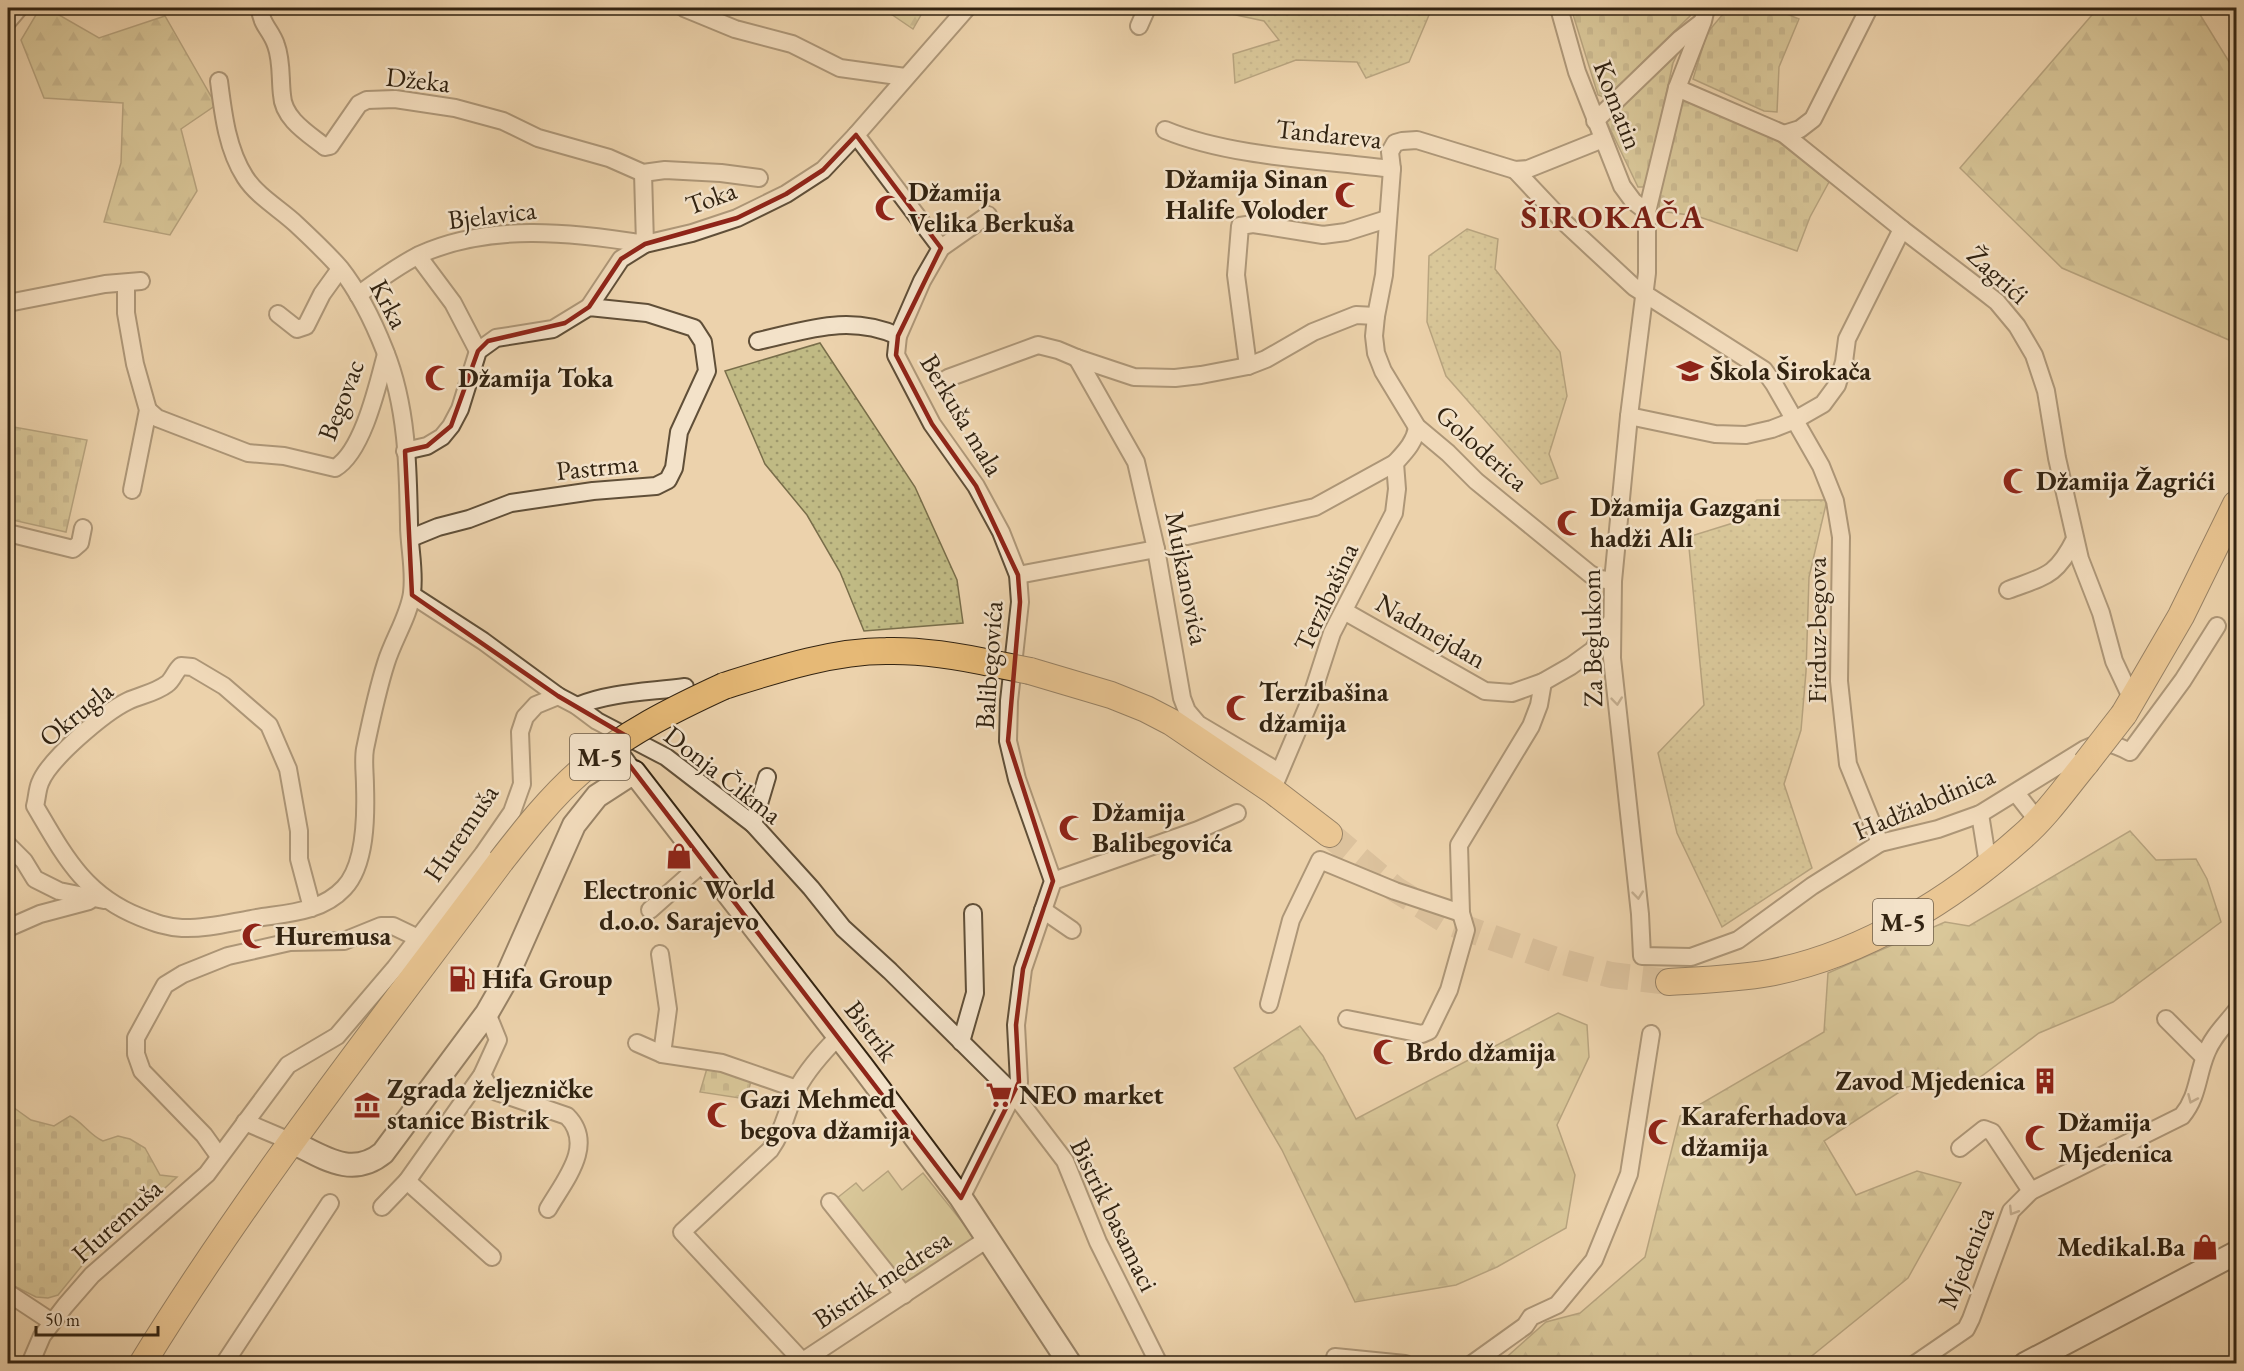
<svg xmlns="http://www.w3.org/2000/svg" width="2244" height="1371" font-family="'EB Garamond',serif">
<defs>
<pattern id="grass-dots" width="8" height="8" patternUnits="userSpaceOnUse" patternTransform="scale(1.5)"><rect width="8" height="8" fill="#c0ba84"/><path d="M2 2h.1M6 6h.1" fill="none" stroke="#9d976b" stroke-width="1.8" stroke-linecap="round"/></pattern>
<pattern id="forest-firs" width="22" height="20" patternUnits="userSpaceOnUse" patternTransform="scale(1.5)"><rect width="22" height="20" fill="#c0ba84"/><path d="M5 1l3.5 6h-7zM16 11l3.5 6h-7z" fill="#9d976b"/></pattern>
<pattern id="cemetery-stones" width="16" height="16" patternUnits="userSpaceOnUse" patternTransform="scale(1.5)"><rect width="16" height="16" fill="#c0ba84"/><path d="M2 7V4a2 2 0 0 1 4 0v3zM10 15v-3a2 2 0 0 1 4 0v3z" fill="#9d976b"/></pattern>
</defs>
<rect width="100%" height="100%" fill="#ecd2ac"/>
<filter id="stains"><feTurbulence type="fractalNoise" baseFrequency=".00333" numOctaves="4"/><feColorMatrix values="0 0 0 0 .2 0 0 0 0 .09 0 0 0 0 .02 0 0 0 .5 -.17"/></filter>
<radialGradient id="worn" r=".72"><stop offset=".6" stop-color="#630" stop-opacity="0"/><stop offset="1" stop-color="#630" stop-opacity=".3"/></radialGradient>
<g fill="url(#grass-dots)" stroke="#796e4a" stroke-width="1.5">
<polygon points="1218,8 1432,8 1409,62 1366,78 1357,62 1296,60 1235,83 1233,54 1279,40 1264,21 1217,11"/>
<polygon points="1467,229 1498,239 1495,269 1560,352 1567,396 1549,454 1558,478 1541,484 1446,376 1427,322 1429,256"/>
<polygon points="820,343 915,487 957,580 963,623 864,631 840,572 807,515 765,464 725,371"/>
<polygon points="1757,500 1827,500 1809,577 1806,672 1801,730 1784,784 1812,868 1722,927 1677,833 1658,753 1704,705 1688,537 1733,523"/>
</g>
<g fill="url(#forest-firs)" stroke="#796e4a" stroke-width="1.5">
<polygon points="40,8 47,8 99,38 165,16 216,105 181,129 197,191 170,235 104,222 121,163 123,103 44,98 21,40"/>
<polygon points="763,8 925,8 913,29 885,10 847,11"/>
<polygon points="2098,8 2196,8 2236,73 2236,343 2062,268 1960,168"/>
<polygon points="2130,831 2156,860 2196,859 2207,879 2221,922 2113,1002 2039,1033 1979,1078 1907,1087 1824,1141 1856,1195 1917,1171 1961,1183 1908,1278 1803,1363 1500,1363 1546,1322 1580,1313 1645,1257 1680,1116 1824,1032 1828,973 1945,922 1969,926"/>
<polygon points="1558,1013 1587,1025 1589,1057 1557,1125 1575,1175 1566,1228 1497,1267 1456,1285 1355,1302 1282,1150 1234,1068 1300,1026 1323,1056 1356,1119"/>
</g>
<g fill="url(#cemetery-stones)" stroke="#796e4a" stroke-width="1.5">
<polygon points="1571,8 1692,8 1690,16 1606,98 1598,95"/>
<polygon points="1728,8 1772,8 1799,19 1779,67 1777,112 1764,111 1693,79 1707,33"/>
<polygon points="1683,42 1673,63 1647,180 1643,187 1638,187 1603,114"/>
<polygon points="1685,99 1774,138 1829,182 1810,217 1797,251 1697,216 1659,211 1661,176 1678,101"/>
<polygon points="8,426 87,440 66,532 8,519"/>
<polygon points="708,1065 752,1078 746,1099 700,1092"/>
<path d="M10 1105 31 1120 54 1126 70 1116C83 1122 89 1135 103 1141L118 1136 130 1139 145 1148 160 1175 177 1177 89 1257 58 1295 48 1298 36 1297 8 1283V1106Z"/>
</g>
<polygon fill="#c0ba84" stroke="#796e4a" stroke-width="1.5" points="888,1171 902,1190 923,1173 975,1238 902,1289 832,1202 856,1183 863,1191"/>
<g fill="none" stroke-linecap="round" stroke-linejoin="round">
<polyline stroke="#c7af8d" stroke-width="26" stroke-dasharray="26 13" stroke-linecap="butt" points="1329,834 1395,889 1448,922 1556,960 1611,975 1669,982"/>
<g stroke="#604f38" stroke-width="20">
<g id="street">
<path d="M260 8C261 25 271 30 276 45 282 61 280 79 282 95 283 119 309 134 325 147L330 146 359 104 367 100 395 99 455 108 503 121 538 138 609 158 643 173 665 170 721 173 759 178"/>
<polyline points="684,8 735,29 792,44 840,68 905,77"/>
<polyline points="1559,8 1577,72 1622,186 1633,201 1647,212"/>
<path d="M1706 8 1703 21 1677 88 1647 212V273L1629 416 1613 581 1612 658 1640 914 1642 956 1691 957 1738 940 1812 886 1880 843 1938 829 1980 814 2085 749C2105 740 2110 742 2130 752L2183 680 2217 626"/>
<polyline points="8,21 19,8"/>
<polyline points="1139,26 1147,8"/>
<path d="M219 81C223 113 227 149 245 177 257 196 280 209 296 224 311 238 327 253 340 268 359 292 374 323 385 351 407 406 408 465 409 524 409 547 415 569 412 593 409 616 393 640 386 663 377 691 371 720 365 749 363 760 365 774 365 786 366 816 366 865 344 888 320 914 282 913 251 919 228 923 205 929 182 928 166 927 155 923 140 917 84 895 64 855 35 806 37 799 37 790 40 783 49 759 105 712 128 701 141 695 155 693 167 684 173 680 175 671 181 666L192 667 224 686 269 725 288 769 299 831V859L312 908"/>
<polyline points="1677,88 1784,134 1902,229 1983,291 1997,302 2017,326 2034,355 2046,391 2057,458 2080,559 2101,613 2114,661 2130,695 2135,698"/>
<polyline points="1595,121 1680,39 1702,22"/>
<path d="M1165 130C1230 157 1321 160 1392 169L1390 152 1395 143 1402 141 1417 140 1515 170 1528 169 1603 139"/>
<polyline points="1784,134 1800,129 1813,119 1869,8"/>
<polyline points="856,135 941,248"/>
<polyline points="1392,169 1384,275 1376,316 1374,336 1376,353 1383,371 1417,427 1448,453 1476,481 1590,574 1600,579 1613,581"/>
<polyline points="1515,170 1564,222 1634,287 1764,370 1774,384 1821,466 1835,501 1841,537 1839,681 1848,764 1880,843"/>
<polyline points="418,256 453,303 478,351"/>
<polyline points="126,283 126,313 135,364 148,410 132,490"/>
<path d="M358 295C377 281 398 266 419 255 489 223 572 232 645 244L643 173"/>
<polyline points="8,303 105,284 141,281"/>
<polyline points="589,307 621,259 645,244 692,233 737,218 786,194 823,170 856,135 967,8"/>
<polyline points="278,314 297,329 306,326 322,294 340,269"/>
<path d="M758 341C808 330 849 314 898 336"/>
<polyline points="1077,358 1136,462 1156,549 1182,698 1187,711 1198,724 1279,772"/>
<polyline points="1248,366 1236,275 1240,226 1253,224 1323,235 1346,232 1387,219"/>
<polyline points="948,378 1038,345 1058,350 1077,358 1134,377 1175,378 1201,375 1248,366 1266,359 1313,332 1356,315 1376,316"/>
<path d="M148 410 157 418 248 453 284 456 335 468C363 452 378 384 386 354"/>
<polyline points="1629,416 1715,434 1746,435 1772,429 1795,420 1823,404 1837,385 1844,362 1847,339 1902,229"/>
<polyline points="405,451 427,446 442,437 451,426 460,409 478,351 496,338 553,329 589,307 647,313 694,328 703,342 707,371 679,432 674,468 668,480 656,486 593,491 511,503 469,519 438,527 411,538"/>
<polyline points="8,533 73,549 80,543 83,528"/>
<polyline points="1187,536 1315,507 1395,463"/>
<polyline points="1018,575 1156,549"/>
<path d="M2008 590C2045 576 2056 577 2075 539"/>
<polyline points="412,595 483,641 558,696 577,706 597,721 666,757 753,824 811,888 843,928 890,971 1014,1094 1065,1161 1098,1242 1159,1364"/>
<polyline points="1344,611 1485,691 1512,693 1543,682 1571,666 1593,650 1611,622"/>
<path d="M577 706C610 692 649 692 685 687"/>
<polyline points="610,739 634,772"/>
<path d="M1276 781 1310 701 1332 633 1394 513 1397 489 1395 463C1405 452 1415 442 1417 427"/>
<polyline points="2016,793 2038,821"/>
<polyline points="1980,814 1988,864"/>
<polyline points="753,824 767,777"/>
<polyline points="8,845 24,861 35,879 59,891 104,900"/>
<polyline points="1053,881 1198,830 1237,813"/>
<polyline points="650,910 704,862"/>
<polyline points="1043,910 1072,930"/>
<polyline points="8,928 40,914 89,901"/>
<polyline points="660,954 668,1009 662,1054 722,1063 797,1089"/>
<polyline points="1269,1004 1291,920 1320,860 1395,891 1461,913"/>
<polyline points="1347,1019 1422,1034 1429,1031 1449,990 1466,930 1461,913 1459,845 1531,726 1539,705 1543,682"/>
<polyline points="2166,1019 2204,1057"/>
<polyline points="961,1042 975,993 973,913"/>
<polyline points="637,1043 662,1054"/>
<path d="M482 1075 491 1090 567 1116C596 1145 564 1181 548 1209"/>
<polyline points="245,1122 290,1141"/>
<polyline points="1960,1148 1984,1129 1992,1132 2031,1191"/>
<polyline points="219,1156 204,1135 142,1071 136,1054 136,1038 165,985 183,974 228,956 290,942 344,941 381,926 393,926 418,938"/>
<polyline points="407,1181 492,1257"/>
<polyline points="961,1198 1019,1082 1016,1025 1023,969 1053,881 1017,779 1008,741 1009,701 1020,602 1018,575 1001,532 976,486 932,424 896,355 898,336 922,281 941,248 988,215"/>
<polyline points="830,1202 904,1295"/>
<polyline points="382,1207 407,1181 482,1075 498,1040 487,1013"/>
<polyline points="8,1293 52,1322"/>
<polyline points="1335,1357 1405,1364"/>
<polyline points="803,1361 989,1238"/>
<polyline points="30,1364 42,1336 65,1306 92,1275 207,1174 288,1065 337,1036 395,968 483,854 512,812 522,784 520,732 525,717 536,705 558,696"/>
<polyline points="224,1364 330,1203"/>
<path d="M805 1364 682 1232 770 1150C785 1129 786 1110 797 1089 806 1072 825 1050 839 1036"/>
<polyline points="1472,1364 1525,1326 1531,1317 1557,1305 1594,1260 1629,1174 1651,1034"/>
<path d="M1915 1364 1966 1329 1971 1319 2011 1211 2031 1191 2182 1116C2198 1097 2197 1076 2206 1054 2212 1037 2226 1024 2236 1011"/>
</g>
</g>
<g stroke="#322311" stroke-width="26">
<g id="secondary">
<path d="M290 1141C322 1156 351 1179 383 1153L487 1013 503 985 574 825 597 796 634 772 861 1065 961 1198 1070 1364"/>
<polyline points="2025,1364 2236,1253"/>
</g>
</g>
<g stroke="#322311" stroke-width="28">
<g id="primary">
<polyline points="1030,671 1111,695 1146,709 1171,722 1273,791 1329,834"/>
<path d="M724 686C775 670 832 651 886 651 922 650 959 656 995 664"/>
<polyline points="2124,714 2181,616 2236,504"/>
<path d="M1669 982C1702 980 1736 979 1769 973 1863 955 1953 899 2023 836 2047 815 2066 787 2086 763"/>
<path d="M142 1364C250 1188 378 1026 501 861"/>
</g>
</g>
<use href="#street" stroke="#f3e2c9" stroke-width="16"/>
<use href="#secondary" stroke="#f3e2c9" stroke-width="22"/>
<use href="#primary" stroke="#e6b976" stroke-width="26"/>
<g stroke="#322311" stroke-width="28" stroke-linecap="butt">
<g id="primary-bridge">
<polyline points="995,664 1030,671"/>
<polyline points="2086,763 2124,714"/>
<path d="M501 861C526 829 551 797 581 771 623 734 674 709 724 686"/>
</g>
</g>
<use href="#primary-bridge" stroke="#e6b976" stroke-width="26"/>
</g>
<defs><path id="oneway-chevron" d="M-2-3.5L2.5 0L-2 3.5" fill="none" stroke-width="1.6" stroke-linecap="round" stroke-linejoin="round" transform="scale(1.5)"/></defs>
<g stroke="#92826d">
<use href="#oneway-chevron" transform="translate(1617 701) rotate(84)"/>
<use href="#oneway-chevron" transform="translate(1638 895) rotate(84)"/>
<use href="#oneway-chevron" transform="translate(2192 1099) rotate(114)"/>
<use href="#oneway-chevron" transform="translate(2013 1211) rotate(122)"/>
</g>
<path d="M0 0H2244V1371H0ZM856 135 941 248 898 336 896 355 932 424 976 486 1018 575 1020 602 1008 741 1053 881 1023 969 1016 1025 1019 1082 961 1198 614 745 628 737 558 696 412 595 405 451 427 446 451 426 478 351 488 341 565 323 589 307 621 259 645 244 737 218 786 194 823 170Z" fill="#ecd2ac" fill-opacity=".55" fill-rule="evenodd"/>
<path fill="none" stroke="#8f2418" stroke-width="4.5" stroke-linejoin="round" d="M856 135 941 248 898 336 896 355 932 424 976 486 1018 575 1020 602 1008 741 1053 881 1023 969 1016 1025 1019 1082 961 1198 614 745 628 737 558 696 412 595 405 451 427 446 451 426 478 351 488 341 565 323 589 307 621 259 645 244 737 218 786 194 823 170Z"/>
<defs>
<g id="mosque-bare" transform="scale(2.07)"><path d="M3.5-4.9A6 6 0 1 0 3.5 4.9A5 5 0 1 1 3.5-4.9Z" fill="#8f2418" stroke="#f3e2c9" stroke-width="2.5" paint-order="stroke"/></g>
<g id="school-bare" transform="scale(2.07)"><path d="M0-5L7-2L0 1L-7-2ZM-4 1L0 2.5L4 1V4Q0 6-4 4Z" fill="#8f2418" stroke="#f3e2c9" stroke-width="2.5" paint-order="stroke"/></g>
<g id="shop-bare" transform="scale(2.07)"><path d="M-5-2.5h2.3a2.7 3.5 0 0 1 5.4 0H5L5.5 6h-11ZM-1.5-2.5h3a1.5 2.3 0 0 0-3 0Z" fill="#8f2418" stroke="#f3e2c9" stroke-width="2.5" paint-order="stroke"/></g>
<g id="fuel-bare" transform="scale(2.07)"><path d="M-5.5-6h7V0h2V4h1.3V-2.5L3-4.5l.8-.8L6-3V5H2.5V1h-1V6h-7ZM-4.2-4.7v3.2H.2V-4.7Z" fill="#8f2418" stroke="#f3e2c9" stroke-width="2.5" paint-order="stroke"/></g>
<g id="building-bare" transform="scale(2.07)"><path d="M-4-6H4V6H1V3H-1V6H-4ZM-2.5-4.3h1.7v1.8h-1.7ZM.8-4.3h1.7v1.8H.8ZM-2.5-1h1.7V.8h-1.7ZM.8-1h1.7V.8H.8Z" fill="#8f2418" stroke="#f3e2c9" stroke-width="2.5" paint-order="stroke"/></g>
<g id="supermarket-bare" transform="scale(2.07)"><path d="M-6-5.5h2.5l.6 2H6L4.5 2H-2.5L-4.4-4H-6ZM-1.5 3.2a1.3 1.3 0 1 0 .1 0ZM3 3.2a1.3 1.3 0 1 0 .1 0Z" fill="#8f2418" stroke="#f3e2c9" stroke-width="2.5" paint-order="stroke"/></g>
<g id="museum-bare" transform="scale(2.07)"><path d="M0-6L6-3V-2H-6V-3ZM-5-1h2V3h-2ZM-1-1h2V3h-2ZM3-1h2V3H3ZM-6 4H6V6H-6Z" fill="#8f2418" stroke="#f3e2c9" stroke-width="2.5" paint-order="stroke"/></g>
</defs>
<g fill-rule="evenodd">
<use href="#mosque-bare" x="1348" y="195"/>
<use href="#mosque-bare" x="888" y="208"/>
<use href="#school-bare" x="1690" y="371"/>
<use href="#mosque-bare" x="438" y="378"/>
<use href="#mosque-bare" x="2016" y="481"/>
<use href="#mosque-bare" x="1570" y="523"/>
<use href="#mosque-bare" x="1239" y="708"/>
<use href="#mosque-bare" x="1072" y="828"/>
<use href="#shop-bare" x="679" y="856"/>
<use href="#mosque-bare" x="255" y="936"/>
<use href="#fuel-bare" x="462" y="979"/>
<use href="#mosque-bare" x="1386" y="1052"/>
<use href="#building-bare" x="2045" y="1081"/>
<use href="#supermarket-bare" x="999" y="1095"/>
<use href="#museum-bare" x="367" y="1105"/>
<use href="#mosque-bare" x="720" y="1115"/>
<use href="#mosque-bare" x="1661" y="1132"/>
<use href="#mosque-bare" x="2038" y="1138"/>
<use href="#shop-bare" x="2205" y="1247"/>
</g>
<g text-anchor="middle" stroke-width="5" stroke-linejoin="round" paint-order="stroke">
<g fill="#f3e2c9" stroke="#6c5c48" stroke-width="1.5">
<rect x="570" y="734" width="60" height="46" rx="4.5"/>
<rect x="1873" y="899" width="60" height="46" rx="4.5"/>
</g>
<g font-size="26" font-weight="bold" fill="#322311">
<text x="600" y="766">M-5</text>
<text x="1903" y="931">M-5</text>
</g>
<g font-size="27" fill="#322311" stroke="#f3e2c9">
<text transform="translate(418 80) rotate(6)" y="9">Džeka</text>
<text transform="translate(1618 105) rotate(69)" y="9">Komatin</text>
<text transform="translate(1329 134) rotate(6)" y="9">Tandareva</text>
<text transform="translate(711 198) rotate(-20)" y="9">Toka</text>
<text transform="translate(492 215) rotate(-7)" y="9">Bjelavica</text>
<text transform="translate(1998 275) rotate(42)" y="9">Žagrići</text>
<text transform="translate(389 304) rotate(62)" y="9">Krka</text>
<text transform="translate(341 400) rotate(-69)" y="9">Begovac</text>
<text transform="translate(962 415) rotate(59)" y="9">Berkuša mala</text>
<text transform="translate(1482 448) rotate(42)" y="9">Goloderica</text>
<text transform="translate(597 467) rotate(-6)" y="9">Pastrma</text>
<text transform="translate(1187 578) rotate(79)" y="9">Mujkanovića</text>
<text transform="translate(1326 597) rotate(-65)" y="9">Terzibašina</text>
<text transform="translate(1817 630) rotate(-90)" y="9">Firduz-begova</text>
<text transform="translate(1431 631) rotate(30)" y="9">Nadmejdan</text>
<text transform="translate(1592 638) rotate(-91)" y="9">Za Beglukom</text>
<text transform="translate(989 665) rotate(-86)" y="9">Balibegovića</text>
<text transform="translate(76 714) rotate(-39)" y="9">Okrugla</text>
<text transform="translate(723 775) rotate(38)" y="9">Donja Čikma</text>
<text transform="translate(1924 803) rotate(-23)" y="9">Hadžiabdinica</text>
<text transform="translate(461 833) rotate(-56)" y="9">Huremuša</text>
<text transform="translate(871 1031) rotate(53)" y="9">Bistrik</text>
<text transform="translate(1114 1215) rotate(64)" y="9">Bistrik basamaci</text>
<text transform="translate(117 1221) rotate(-42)" y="9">Huremuša</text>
<text transform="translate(1966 1258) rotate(-68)" y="9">Mjedenica</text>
<text transform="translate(882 1279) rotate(-33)" y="9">Bistrik medresa</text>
</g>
<g font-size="27" font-weight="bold" fill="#322311" stroke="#f3e2c9" text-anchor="start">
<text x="1328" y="188" text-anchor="end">Džamija Sinan<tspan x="1328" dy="31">Halife Voloder</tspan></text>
<text x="908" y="201">Džamija<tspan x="908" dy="31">Velika Berkuša</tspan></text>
<text x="1710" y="380">Škola Širokača</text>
<text x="458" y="387">Džamija Toka</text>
<text x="2036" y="490">Džamija Žagrići</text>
<text x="1590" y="516">Džamija Gazgani<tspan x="1590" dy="31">hadži Ali</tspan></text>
<text x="1259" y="701">Terzibašina<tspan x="1259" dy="31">džamija</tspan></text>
<text x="1092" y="821">Džamija<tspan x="1092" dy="31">Balibegovića</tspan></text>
<text x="679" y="899" text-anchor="middle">Electronic World<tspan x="679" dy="31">d.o.o. Sarajevo</tspan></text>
<text x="275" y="945">Huremusa</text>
<text x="482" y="988">Hifa Group</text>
<text x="1406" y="1061">Brdo džamija</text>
<text x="2025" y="1090" text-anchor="end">Zavod Mjedenica</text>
<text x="387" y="1098">Zgrada željezničke<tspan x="387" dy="31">stanice Bistrik</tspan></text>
<text x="1019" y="1104">NEO market</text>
<text x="740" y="1108">Gazi Mehmed<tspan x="740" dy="31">begova džamija</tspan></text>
<text x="1681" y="1125">Karaferhadova<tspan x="1681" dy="31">džamija</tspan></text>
<text x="2058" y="1131">Džamija<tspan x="2058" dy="31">Mjedenica</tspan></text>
<text x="2185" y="1256" text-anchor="end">Medikal.Ba</text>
</g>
<g font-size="33" font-weight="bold" letter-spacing="1.5" fill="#7a1f14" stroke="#f3e2c9">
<text x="1613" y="228">ŠIROKAČA</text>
</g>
</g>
<rect width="2244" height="1371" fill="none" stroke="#ecd2ac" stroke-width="30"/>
<rect x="9" y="9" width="2226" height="1353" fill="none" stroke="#322311" stroke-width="3"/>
<rect x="15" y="15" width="2214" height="1341" fill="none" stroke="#322311" stroke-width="1.5"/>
<path d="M36 1326v9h122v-9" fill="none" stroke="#322311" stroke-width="3"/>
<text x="45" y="1326" font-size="18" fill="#322311" stroke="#f3e2c9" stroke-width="4.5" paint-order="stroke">50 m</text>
<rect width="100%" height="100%" filter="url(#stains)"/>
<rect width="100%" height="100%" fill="url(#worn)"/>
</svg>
